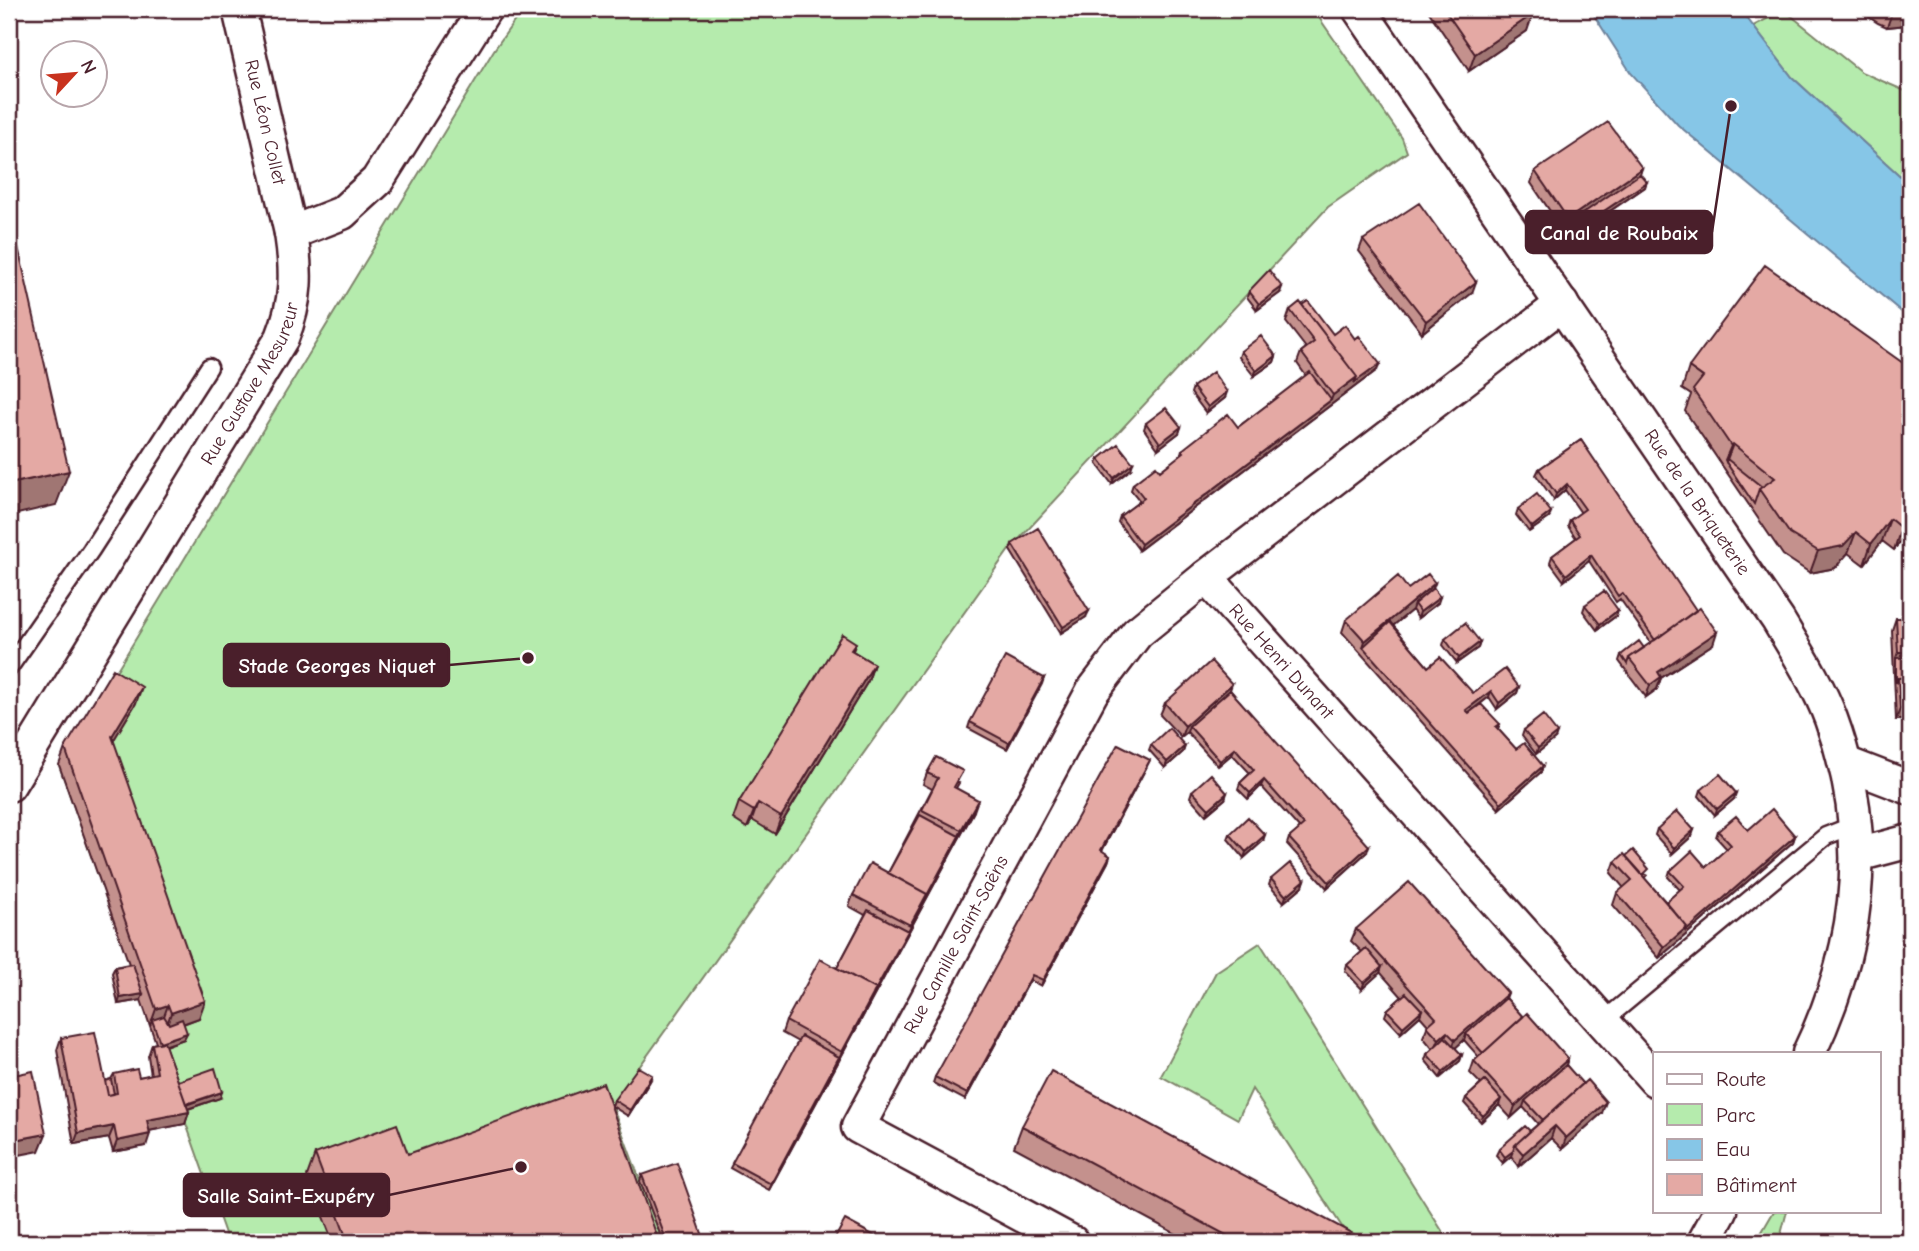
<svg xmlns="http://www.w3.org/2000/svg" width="1919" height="1251" viewBox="0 0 1919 1251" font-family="'Comic Neue',sans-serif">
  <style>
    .green { fill: #b5ebad; stroke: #80856c; stroke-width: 2 }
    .water { fill: #86c6e7; stroke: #6e839c; stroke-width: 2 }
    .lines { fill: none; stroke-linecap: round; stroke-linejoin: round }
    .lane-casing { stroke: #4a1f2b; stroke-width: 21 }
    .street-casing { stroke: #4a1f2b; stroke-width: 37 }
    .lane { stroke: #fff; stroke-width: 16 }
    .street { stroke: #fff; stroke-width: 32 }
    .wall { fill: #c4918d; stroke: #4a1f2b; stroke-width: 2 }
    .shaded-wall { fill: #a07673; stroke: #4a1f2b; stroke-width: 2 }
    .building { fill: #e4a9a4; stroke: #4a1f2b; stroke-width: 2 }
    .labels { text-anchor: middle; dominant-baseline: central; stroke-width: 6; stroke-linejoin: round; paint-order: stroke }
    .street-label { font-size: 19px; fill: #4a1f2b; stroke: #fff }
    .leader { fill: none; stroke: #4a1f2b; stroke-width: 2.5 }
    .callout-dot { fill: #4a1f2b; stroke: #fff; stroke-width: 2.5 }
    .callout { fill: #4a1f2b; stroke: #4a1f2b; stroke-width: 2.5 }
    .callout-label { font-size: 21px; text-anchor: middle; font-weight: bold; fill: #fff }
  </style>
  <rect width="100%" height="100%" fill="#fff"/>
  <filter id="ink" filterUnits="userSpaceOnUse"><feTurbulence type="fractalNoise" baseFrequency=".0143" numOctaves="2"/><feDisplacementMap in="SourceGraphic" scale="14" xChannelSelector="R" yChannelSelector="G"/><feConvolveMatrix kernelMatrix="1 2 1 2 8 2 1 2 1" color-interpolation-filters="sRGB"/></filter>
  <g filter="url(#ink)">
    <path class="green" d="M523,9h790l89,129 5,14 -79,55 -319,343 -397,555 51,137h-435l-169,-477 435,-715z
      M1784,10l77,62 49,21v92l-118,-108 -39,-51z
      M1260,943l186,294 -3,5h-91l-100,-153 -14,30 -77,-43 55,-104z
      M1774,1211h13l-8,31h-23z"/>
    <path class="water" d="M1590,9h150l52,68 118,108v134l-232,-194 -47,-52z"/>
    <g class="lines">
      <g class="lane-casing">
        <path id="lane" d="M9,668l82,-118 118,-183
          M1602,1022l224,-186 28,-11"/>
      </g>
      <g class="street-casing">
        <g id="street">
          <path id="s1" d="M239,9l52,224"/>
          <path id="s2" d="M1359,9l419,611c19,32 40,64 53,99 42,114 30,226 -22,334"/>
          <path id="s3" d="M1562,304l-356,273 449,503"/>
          <path d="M1845,763l65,25"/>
          <path id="s4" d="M9,785l273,-447c15,-37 15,-66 9,-105l51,-20 35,-32 108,-172"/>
          <path d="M1857,855l53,-14"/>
          <path id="s5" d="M1072,1242l-214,-115 234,-435 45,-59 69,-56"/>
          <path d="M1704,1242l17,-31"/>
        </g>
      </g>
      <use href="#lane" class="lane"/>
      <use href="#street" class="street"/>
    </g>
    <path class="wall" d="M1430,9h99l-2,22 -58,40 -40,-59z
      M1866,9h44l-3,16 -20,2 -9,-4 -9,-6z
      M1642,168l-2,6 5,13 -76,52 -38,-56 4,-12z
      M1363,240l109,53 -50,40 -63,-82z
      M1249,291l31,2 -23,17 -10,-13z
      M1290,310l43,24 44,36 -238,180 -21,-28 2,-6 20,-15 -9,-11 2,-6 27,-13 20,-15 2,-6 56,-23 68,-51 -9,-13 4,-11 5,-4 -20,-26z
      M1241,351l35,5 -2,6 -20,14 -15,-19z
      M1689,367l221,160 -16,23 -12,-9 -18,24 -16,-12 -13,15 -25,5 -27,-18 -98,-144 6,-16 -9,-6z
      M1193,387l32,11 -19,15 -15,-20z
      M1146,423l35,4 -2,6 -21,16 -14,-20z
      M1581,440l132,204 -52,34 -4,11 -11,8 -27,-36 2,-6 23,-7 7,-5 -31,-44 -4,3 -27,-41 -25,20 -14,-19 2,-6 24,-18 -8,-12 2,-6 11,-7 -16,-23 -11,10 -18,-25 3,-6z
      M1099,459l32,10 -19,15 -15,-20z
      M1518,509l31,9 -20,14 -13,-17z
      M1012,544l74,73 -25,16 -51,-83z
      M1435,583l-2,5 5,15 -20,15 -6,-8 -19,16 35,41 45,26 46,-6 -2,6 -20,16 -8,-12 -20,16 31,11 -2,5 18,20 27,17 -2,6 -42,37 -157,-177 4,-12 62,-31z
      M1585,605l31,11 -19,14 -14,-19z
      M1896,618l14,102h-14l-4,-90z
      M1445,639l35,3 -2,6 -21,15 -14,-18z
      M856,643l-3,8 21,13 -6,17 -93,153 -23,-14 -5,8 -14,-9 6,-17z
      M1044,678l-37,71 -39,-21 2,-6z
      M1230,690l137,162 -40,36 -40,-44 2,-6 11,-9 -39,-43 -13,13 -10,-10 2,-6 10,-10 -18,-19 -14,12 -31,-34 -6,5 -21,-22 5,-12z
      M136,703l-23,37 86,278 -16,6 1,15 -19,7 13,35 42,17 -32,11 1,3 -4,12 -36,7 -3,15 -33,6 -4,-14 -35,6 -17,-94 4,-12 44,43 6,-2 3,-5 25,3 12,-2 -3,-19 4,-12 4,-1 -15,-43 -23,4 -6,-31 3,-6 14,-3 -70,-199 6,-17z
      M1524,730l31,9 -19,15 -14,-18z
      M1151,745l34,1 -2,6 -18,16 -16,-18z
      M1147,766l-45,85 8,5 -2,6 -67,124 -11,-6 -65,120 -32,-17 2,-6z
      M927,773l32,10 -3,5 18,23 -205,379 -39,-22 68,-126 -16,-9 4,-12 51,-53 28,-53 -16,-9 4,-11 35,-22 44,-84 -9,-5z
      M1701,790l33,9 -19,16 -16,-19z
      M1192,791l33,8 -19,16 -16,-18z
      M1657,829l35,7 -20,18 -17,-19z
      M1748,830l47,6 -2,6 -134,116 -46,-53 4,-12 7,-5 -13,-15 4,-11 32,13 -3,3 22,24 14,-12 -12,-13 2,-6 36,-4 21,-18 -11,-12 2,-6z
      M1230,834l33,7 -19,17 -16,-19z
      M1271,879l34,1 -2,6 -19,16 -15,-17z
      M1356,929l150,69 60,67 36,48 -40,36 -11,-11 -32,28 -8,-10 -8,7 -7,-8 3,-6 31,-18 8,-7 -15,-17 -12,11 -12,-13 -18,17 -17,-19 2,-5 15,-14 -11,-11 4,-12 5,-4 -15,-17 -9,8 7,7 -2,6 -20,17 -15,-18 2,-6 6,-5 -10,-12 5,-12 -8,-9 -19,17 -16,-17 2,-6 15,-13 -22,-25 -18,17 -17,-18 2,-6 15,-13 -11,-11z
      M650,1081l-22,35 -16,-10 2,-6z
      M1022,1126l346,116h-177l-177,-95z
      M315,1154h93l251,88h-326l-26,-66z
      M642,1175l63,67h-42l-23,-61z
      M216,1200l8,11 -7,3 -3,-8z"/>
    <path class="shaded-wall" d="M1910,9v12l-3,4 -20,2 6,-17z
      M1533,14l-6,17 -58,40 6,-17z
      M1642,168l-4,12 -72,45 2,-6z
      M1647,182l-2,5 -76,52 2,-6z
      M1476,282l-4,11 -50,40 4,-12z
      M1282,287l-2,6 -23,17 2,-6z
      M1276,356l-2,6 -20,14 2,-5z
      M1380,364l-3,6 -238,180 2,-6 190,-144 2,-5 24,-18z
      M1227,392l-2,6 -19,15 2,-6z
      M1181,427l-2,6 -21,16 2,-6z
      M1733,444l-7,18 -1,-2 6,-14z
      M1133,463l-2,6 -19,15 2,-6z
      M69,471l-13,34 -47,11v-32z
      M1567,484l-2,6 -11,10 2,-6z
      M1551,512l-2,6 -20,14 3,-5z
      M1910,516v11l-16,23 7,-22z
      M1890,519l-8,22 -18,24 7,-21z
      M1856,532l-8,21 -13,15 -25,5 8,-22z
      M1591,555l-2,6 -25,20 2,-6z
      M1435,583l-4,11 -17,10 -2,6 -47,39 -2,-2 2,-6z
      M1440,597l-2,6 -20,15 2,-6z
      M1618,610l-2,6 -19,14 3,-6z
      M1089,611l-3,6 -25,16 2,-6z
      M1717,632l-4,12 -52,34 -4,11 -11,8 4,-12 8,-13z
      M1480,642l-2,6 -21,15 2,-5z
      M1898,652h12v11l-14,-5z
      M874,664l-6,17 -93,153 6,-17z
      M1044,678l-2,6 -35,65 2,-6z
      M1232,684l-4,12 -39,30 -2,6 -6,5 4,-11z
      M142,687l-6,16 -30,50 6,-17z
      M1519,687l-2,6 -20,16 2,-6z
      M1491,691l-2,6 -25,19 2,-6z
      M1910,708v12h-14l4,-11z
      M1557,733l-2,6 -19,15 2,-6z
      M1185,746l-2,6 -18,16 2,-6z
      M1235,748l-3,6 -14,12 2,-5z
      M1150,760l-3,6 -48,90 2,-6z
      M1543,766l-2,6 -42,37 2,-6z
      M1264,780l-3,6 -13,13 2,-6z
      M1227,793l-2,6 -19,16 3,-6z
      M1736,793l-2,6 -19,16 2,-6z
      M978,800l-4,11 -205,379 73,-138 66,-121z
      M758,803l-6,17 -5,8 7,-17z
      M1694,830l-2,6 -20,18 2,-6z
      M1265,835l-2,6 -19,17 2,-6z
      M1795,836l-2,6 -134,116 5,-11z
      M1369,846l-2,6 -40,36 2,-6z
      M1110,856l-2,6 -67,124 2,-6z
      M1305,880l-2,6 -19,16 2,-6z
      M1382,967l-2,6 -18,16 2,-6z
      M1032,975l-2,5 -65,120 2,-6z
      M1508,993l-4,11 -38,30 -2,6 -13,12 4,-12z
      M143,994l-2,6 -23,4 2,-6z
      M205,1001l-6,17 -34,12 6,-17z
      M168,1005l-6,17 -10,-2 -2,6 6,-17z
      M1422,1010l-2,6 -19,17 2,-6z
      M1447,1032l-4,11 -9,8 5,-12z
      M187,1033l-3,6 -26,9 2,-6z
      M1462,1055l-2,6 -20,17 3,-6z
      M1568,1059l-4,12 -39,30 -2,6 -12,11 4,-12z
      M652,1075l-2,6 -22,35 2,-6z
      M222,1092l-2,6 -39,13 2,-5z
      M1501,1099l-2,6 -18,17 2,-6z
      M1606,1102l-4,11 -40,36 4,-11z
      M189,1112l-4,12 -42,8 4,-12z
      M114,1126l-5,12 -35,6 4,-11z
      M1555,1126l-4,12 -32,28 4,-12z
      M46,1134l-7,17 -30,6v-16z
      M150,1134l-4,12 -33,6 4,-11z
      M1513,1151l-2,5 -8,7 2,-6z
      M226,1205l-2,6 -7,3 2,-6z"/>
    <path class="building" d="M1444,9h85l4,5 -58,40z
      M1608,122l34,46 -74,51 -33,-48z
      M1640,174l7,8 -76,51 -5,-8z
      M1419,203l57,79 -50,39 -63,-81z
      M9,207l60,264 -60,13z
      M1765,265l145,103v148l-9,12 -11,-9 -19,25 -15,-12 -13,14 -25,5 -28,-17 -31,-45 16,-11 -42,-34 -2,2 -38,-56 10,-13 -14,-10z
      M1269,270l13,17 -23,17 -10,-13z
      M1308,301l25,33 12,-9 10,14 4,-3 21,28 -26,19 3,-6 -55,-72z
      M1300,302l57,75 -24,18 -32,-43 13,-10 -24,-32z
      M1261,336l15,20 -20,15 -15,-20z
      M1213,372l14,20 -19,15 -15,-20z
      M1310,372l21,28 -190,144 -21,-28 24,-18 -11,-14 23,-18 4,5 24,-19 -2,-2 46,-36 10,13z
      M1166,408l15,19 -21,16 -14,-20z
      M1581,440l115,170 -41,30 -33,-47 -4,3 -27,-41 -25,20 -14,-19 28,-21 -10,-15 15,-11 -18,-25 -11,10 -17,-25z
      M1118,444l15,19 -19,15 -15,-19z
      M1727,459l35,28 -3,2 -5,15 -28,-42z
      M1537,494l14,18 -19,15 -14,-18z
      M1038,528l51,83 -26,16 -51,-83z
      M1428,574l7,9 -70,58 -19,-21 52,-44 10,13z
      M1433,588l7,9 -20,15 -6,-8z
      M1604,591l14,19 -18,14 -15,-19z
      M1700,608l17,24 -59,40 3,5 -11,8 -21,-27z
      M1896,618h14v34h-12z
      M1390,622l38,45 12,-10 33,36 32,-24 14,18 -20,16 -8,-12 -25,19 3,3 12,-9 19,20 -4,3 20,22 8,-6 19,23 -42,37 -138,-156z
      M1465,623l15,19 -21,16 -14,-19z
      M842,634l14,9 -5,7 23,14 -93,153 -23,-14 -4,8 -15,-9z
      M1639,641l5,7 -15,10 -2,6 -6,-9z
      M1005,657l39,21 -35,65 -39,-21z
      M1910,657v20l-12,1 -2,5v-25z
      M1211,661l21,23 -47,42 -20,-23z
      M113,669l29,18 -30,49 93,265 -34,12 -3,-8 -12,4 -91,-261z
      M1910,677v31l-10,1 -2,-31z
      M1230,690l139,156 -40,36 -40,-44 15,-13 -40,-45 -14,13 -10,-10 14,-13 -19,-22 -15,13 -31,-35z
      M1543,715l14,18 -19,15 -14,-18z
      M1169,728l16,18 -18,16 -16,-17z
      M1118,744l32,16 -49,90 9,6 -67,124 -11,-5 -65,119 -32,-17z
      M936,757l27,14 -9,16 24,13 -17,30 -39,-20 16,-32 -11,-5z
      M1211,774l16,19 -18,16 -17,-18z
      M1720,774l16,19 -19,16 -16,-19z
      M1772,809l23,27 -110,96 2,-5 -21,-25 18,-16 -14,-15 22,-20 14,16 25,-22 -13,-14 18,-15 12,14z
      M1677,811l17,19 -20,18 -17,-19z
      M920,815l39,21 -34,63 2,-5 -39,-21z
      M1248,817l17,18 -19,17 -16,-18z
      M1633,850l16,19 -6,6 -17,-19z
      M1624,854l63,73 -23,20 -47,-54 15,-13 -17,-18z
      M870,863l57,31 -17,31 -57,-30z
      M1290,863l15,17 -19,16 -15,-17z
      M1409,882l99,111 -53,47 -8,-8 -8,7 -12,-13 9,-8 -80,-89z
      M868,910l40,21 -35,63 3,-5 -39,-21z
      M1366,948l16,19 -18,16 -17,-18z
      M820,959l56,30 -34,63 -56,-31z
      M133,964l10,30 -23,4 -5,-31z
      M1406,993l16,17 -19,17 -16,-17z
      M1506,998l17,19 -40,36 -17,-19z
      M1527,1013l41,46 -53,47 -41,-45z
      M164,1016l5,8 13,-5 5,14 -27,9 -8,-22z
      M95,1032l13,63 9,-2 -3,-19 23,-5 2,8 18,-4 -5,-29 12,-2 25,70 -42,8 3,14 -33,7 -3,-15 -36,7 -17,-95z
      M801,1036l38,21 -68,127 -39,-21z
      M1445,1037l17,18 -19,17 -16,-18z
      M1566,1065l17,19 -40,36 -18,-19z
      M638,1067l14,8 -22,35 -16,-10z
      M215,1068l7,24 -36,12 -8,-23z
      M33,1071l13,63 -37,7v-65z
      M1051,1071l317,171h-129l-217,-116z
      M111,1079l3,15 -6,1 -3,-14z
      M1587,1080l19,22 -40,36 -11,-12 -32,28 -8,-9z
      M1485,1081l16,18 -18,17 -17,-18z
      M603,1083l56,159h-311l-33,-88 82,-30 11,30z
      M1525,1126l5,5 -15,14 -2,6 -8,6 -6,-8z
      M677,1163l28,79h-38l-25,-67z
      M845,1220l41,22h-53z"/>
  </g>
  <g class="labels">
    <g class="street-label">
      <text stroke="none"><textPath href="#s1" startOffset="116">Rue Léon Collet</textPath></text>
      <text stroke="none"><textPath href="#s4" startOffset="469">Rue Gustave Mesureur</textPath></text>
      <text stroke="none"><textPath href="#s2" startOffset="598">Rue de la Briqueterie</textPath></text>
      <text stroke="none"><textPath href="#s3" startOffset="562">Rue Henri Dunant</textPath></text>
      <text stroke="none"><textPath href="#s5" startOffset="450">Rue Camille Saint-Saëns</textPath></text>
    </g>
  </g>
  <path class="leader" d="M1731 106L1712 232M528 658L449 665M521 1167L389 1195"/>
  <g class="callout-dot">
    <circle cx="1731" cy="106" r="7"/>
    <circle cx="528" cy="658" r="7"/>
    <circle cx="521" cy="1167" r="7"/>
  </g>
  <g class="callout">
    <rect x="1526" y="211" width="186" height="42" rx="7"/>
    <rect x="224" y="644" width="225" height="42" rx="7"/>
    <rect x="184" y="1174" width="205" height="42" rx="7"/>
  </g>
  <g class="callout-label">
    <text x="1619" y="240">Canal de Roubaix</text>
    <text x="337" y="673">Stade Georges Niquet</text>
    <text x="286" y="1203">Salle Saint-Exupéry</text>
  </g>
  <rect width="1919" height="1251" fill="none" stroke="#fff" stroke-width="35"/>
  <rect x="18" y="18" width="1884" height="1216" fill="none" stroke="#4a1f2b" stroke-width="2.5" filter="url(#ink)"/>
  <rect x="1653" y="1052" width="228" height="161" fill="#ffffff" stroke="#b7a5aa" stroke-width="2"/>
  <rect x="1667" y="1074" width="35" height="10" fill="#ffffff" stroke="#b7a5aa" stroke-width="2"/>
  <text x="1716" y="1086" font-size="21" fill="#4a1f2b">Route</text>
  <rect x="1667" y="1104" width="35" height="21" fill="#b5ebad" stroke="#b7a5aa" stroke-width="2"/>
  <text x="1716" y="1122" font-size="21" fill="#4a1f2b">Parc</text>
  <rect x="1667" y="1139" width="35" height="21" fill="#86c6e7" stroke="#b7a5aa" stroke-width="2"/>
  <text x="1716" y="1156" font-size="21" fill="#4a1f2b">Eau</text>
  <rect x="1667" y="1174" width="35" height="21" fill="#e4a9a4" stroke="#b7a5aa" stroke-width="2"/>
  <text x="1716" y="1192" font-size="21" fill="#4a1f2b">Bâtiment</text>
  <g transform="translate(74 74) rotate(64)"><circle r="33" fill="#ffffff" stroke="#b7a5aa" stroke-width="2"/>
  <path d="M0-5L12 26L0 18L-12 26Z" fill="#c8321e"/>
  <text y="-10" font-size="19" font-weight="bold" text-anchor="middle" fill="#4a1f2b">N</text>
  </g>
</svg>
